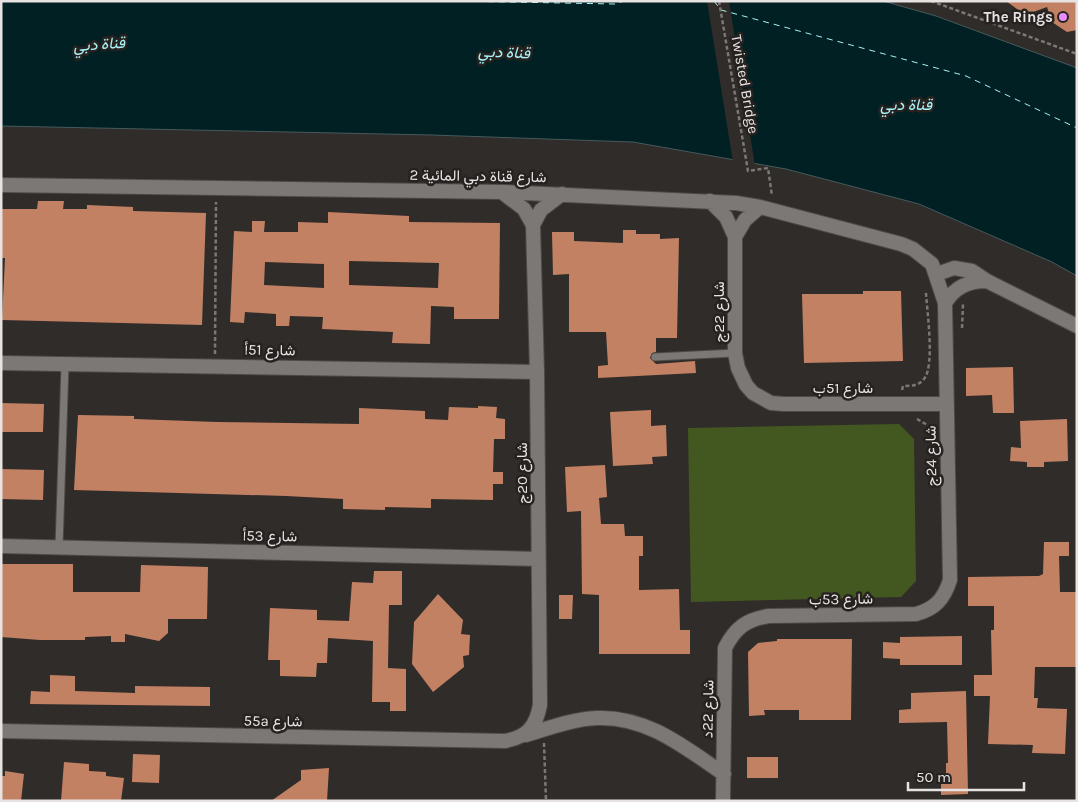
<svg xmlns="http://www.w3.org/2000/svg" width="1078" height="802" viewBox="0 0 1078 802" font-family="Karla,Vazirmatn,sans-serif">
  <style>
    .green { fill: #435820 }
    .water { fill: #012023; stroke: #465a5c }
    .pier { fill: #302c2a }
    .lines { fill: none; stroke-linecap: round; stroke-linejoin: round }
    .ferry { stroke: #a8f2f8; stroke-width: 1; stroke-dasharray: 6 5; stroke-linecap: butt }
    .building { fill: #c38164; fill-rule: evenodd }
    .lane-casing { stroke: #4e4a48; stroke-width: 9 }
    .street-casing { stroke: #4e4a48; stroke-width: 16 }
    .path { stroke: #7b7876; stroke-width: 2.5; stroke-dasharray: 4 2.5; stroke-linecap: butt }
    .lane { stroke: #7c7875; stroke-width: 7 }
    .street { stroke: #7c7875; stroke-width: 14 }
    .poi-dot { fill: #e98dfe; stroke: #262220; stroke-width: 2 }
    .labels { text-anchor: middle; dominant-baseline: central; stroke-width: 5; stroke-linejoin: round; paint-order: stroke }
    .poi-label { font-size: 15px; font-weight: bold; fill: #e6e3e2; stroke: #262220; text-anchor: end }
    .street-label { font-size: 15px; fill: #e6e3e2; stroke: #262220 }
    .water-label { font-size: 16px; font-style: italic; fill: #a8f2f8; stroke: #262220 }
  </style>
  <rect width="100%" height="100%" fill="#302c2a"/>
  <path class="green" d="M899,424l15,15 2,142 -15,16 -210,5 -3,-174z"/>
  <path class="water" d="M1,1h882l53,15 141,52v208l-25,-14 -133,-58 -133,-35 -153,-27 -201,-7 -431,-9z"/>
  <path class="pier" d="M707,1h22l26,165 -22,-4z"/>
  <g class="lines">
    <path class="ferry" d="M455,1l160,3 9,-3
      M714,1l7,9 245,66 111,52"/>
  </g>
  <path class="building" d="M1006,1h71v29l-10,2 -15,-10 -5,-15 -22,8z
    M38,201h26l-1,8h24v-4l46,2v4l73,2 -4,112 -200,-5 3,-62h-4v-49h36z
    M328,212l81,4v6l91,1 -1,96h-45v-12l-23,-1 -1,38 -38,-1 1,-11 -71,-3 1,-12 -33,-1 -1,10h-13v-12l-31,-2 -1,11 -14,-1 4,-91 18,1v-11h13l-1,11h34v-10l30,1zM349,261l90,2 -1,25 -89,-3zM265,262l59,2v24l-60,-3z
    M623,230h13v4h24v5l19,-1 -2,100h-21v14l-4,1 -2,5 6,6 39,-3 1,12 -98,5v-12l10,-1 -2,-33h-37v-58l-16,1 -1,-43h22v9l49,2z
    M863,291h38l2,70 -99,2 -2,-69h61z
    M1013,367l1,46h-21l-1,-18 -26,1v-28z
    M1,403l43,1 -1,28h-42z
    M478,406l19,1 -1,11 9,1v20h-11l-1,33h10v12h-10v16l-62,-1v9l-46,-1v3l-42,-1v-10l-57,-3 -212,-6 4,-75 56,1v3l83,3 142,2v-16l66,3v8l23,1 1,-13 29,1z
    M651,410v16l15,-1 1,31 -15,1 1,7 -40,2 -3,-54z
    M1067,419l1,42 -24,1v5h-17v-5l-17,-1 1,-14 10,1 -1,-27z
    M605,465l2,32 -8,1 2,26h23l1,12h18v20h-4v34l40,-1 1,41h10v24h-91v-59l-17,-1 -1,-83 -14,1 -2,-45z
    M1,469l43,1 -1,30 -42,-1z
    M1044,542h25v14h-10l1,36h17v75h-42l-1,31h4l-1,10 30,1 -2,45 -33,-1 1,-8 -45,-1 2,-48h-16v-21h18l-1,-45h3v-24h-26v-29l71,-1 4,-2z
    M1,564h72v28h67l1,-27 67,2 -1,52h-39v14l-9,8 -34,-7v8h-14v-6l-26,1v3h-45l-39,-3z
    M374,571h28v34h-13l-1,63 18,1v42h-16v-9h-18l1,-61 -45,-3 -1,25h-10l-1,14 -36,-1v-16h-12l2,-52 47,2v10l32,1 3,-39 21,1z
    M438,594l25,26 -2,14 9,1 -1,20 -6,1 1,11 -31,25 -21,-28 2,-42z
    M559,595h14l-1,24h-13z
    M962,636v29h-62v-6l-17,-1v-16l17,1v-6z
    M777,639h75l-1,81h-52v-10h-35l1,5 -16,1 -1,-64 10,-9 19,-2z
    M50,675l25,1v15l60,2v-7l75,1v19l-180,-2 1,-13 19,1z
    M966,691l2,103 -27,1v-14h5v-18h2l-1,-41 -48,1v-13l12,-1v-16z
    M133,754l27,1 -1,28 -27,-1z
    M747,757h31v21h-31z
    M64,762l25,2v7l17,1v4l18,2 -3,23h-60z
    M329,768l-2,33h-56l30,-21v-10z
    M5,771l19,3 -3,27h-20v-25h4z"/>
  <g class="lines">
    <g class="lane-casing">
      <path id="lane" d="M655,357l80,-4
        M59,547l6,-182"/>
    </g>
    <g class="street-casing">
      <path id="street" d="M1,185l501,7 234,11 24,4 141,37 12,5 19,15 13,39 5,277c-6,19 -15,29 -34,34l-147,2c-22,3 -34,12 -44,32l-2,153
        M710,201l16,16 9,20v116l3,15 8,17 7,8 18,10 13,1h163
        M533,225l8,-15 21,-16
        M735,237l10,-17 15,-13
        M937,274l17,-6 18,3 15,10 90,45
        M945,303c10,-16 23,-22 42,-22
        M1,363l536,9
        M1,546l537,13
        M1,731l504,10c22,-4 31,-14 35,-36l-3,-333 -4,-147 -9,-16 -21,-16
        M526,735c23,-7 47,-16 71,-17 50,-2 87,29 127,56"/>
    </g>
    <path class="path" d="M719,1l29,170 20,-3 4,28
      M931,1l146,53
      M962,328l1,-24
      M215,354l1,-152
      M902,390l1,-4c8,0 16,0 21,-7 11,-13 3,-68 2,-86
      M917,419l12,7 3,8
      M544,743l2,58"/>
    <use href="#lane" class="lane"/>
    <use href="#street" class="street"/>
  </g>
  <circle class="poi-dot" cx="1063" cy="17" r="5"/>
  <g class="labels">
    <g class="poi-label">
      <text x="1053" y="17">The Rings</text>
    </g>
    <g class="street-label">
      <text transform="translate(745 84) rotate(80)">Twisted Bridge</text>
      <text transform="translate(478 176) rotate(1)">شارع قناة دبي المائية 2</text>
      <text transform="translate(719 312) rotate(-90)">شارع 22ج</text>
      <text transform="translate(270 350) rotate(1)">شارع 51أ</text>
      <text x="843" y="388">شارع 51ب</text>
      <text transform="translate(931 456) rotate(-91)">شارع 24ج</text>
      <text transform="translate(522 473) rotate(-90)">شارع 20ج</text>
      <text transform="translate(270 536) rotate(1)">شارع 53أ</text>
      <text transform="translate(841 599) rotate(-1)">شارع 53ب</text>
      <text transform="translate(708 709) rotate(-89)">شارع 22د</text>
      <text transform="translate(273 721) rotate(1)">55a شارع</text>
    </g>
    <g class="water-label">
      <text transform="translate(99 44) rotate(-4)">قناة دبي</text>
      <text transform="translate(504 52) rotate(2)">قناة دبي</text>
      <text x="906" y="104">قناة دبي</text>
    </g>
  </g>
  <rect width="1078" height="802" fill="none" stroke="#e6e3e2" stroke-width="5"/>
  <path d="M908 782v8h116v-8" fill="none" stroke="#e6e3e2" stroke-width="2.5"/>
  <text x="916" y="782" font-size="15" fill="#e6e3e2" stroke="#262220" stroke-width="4" paint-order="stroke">50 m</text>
</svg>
